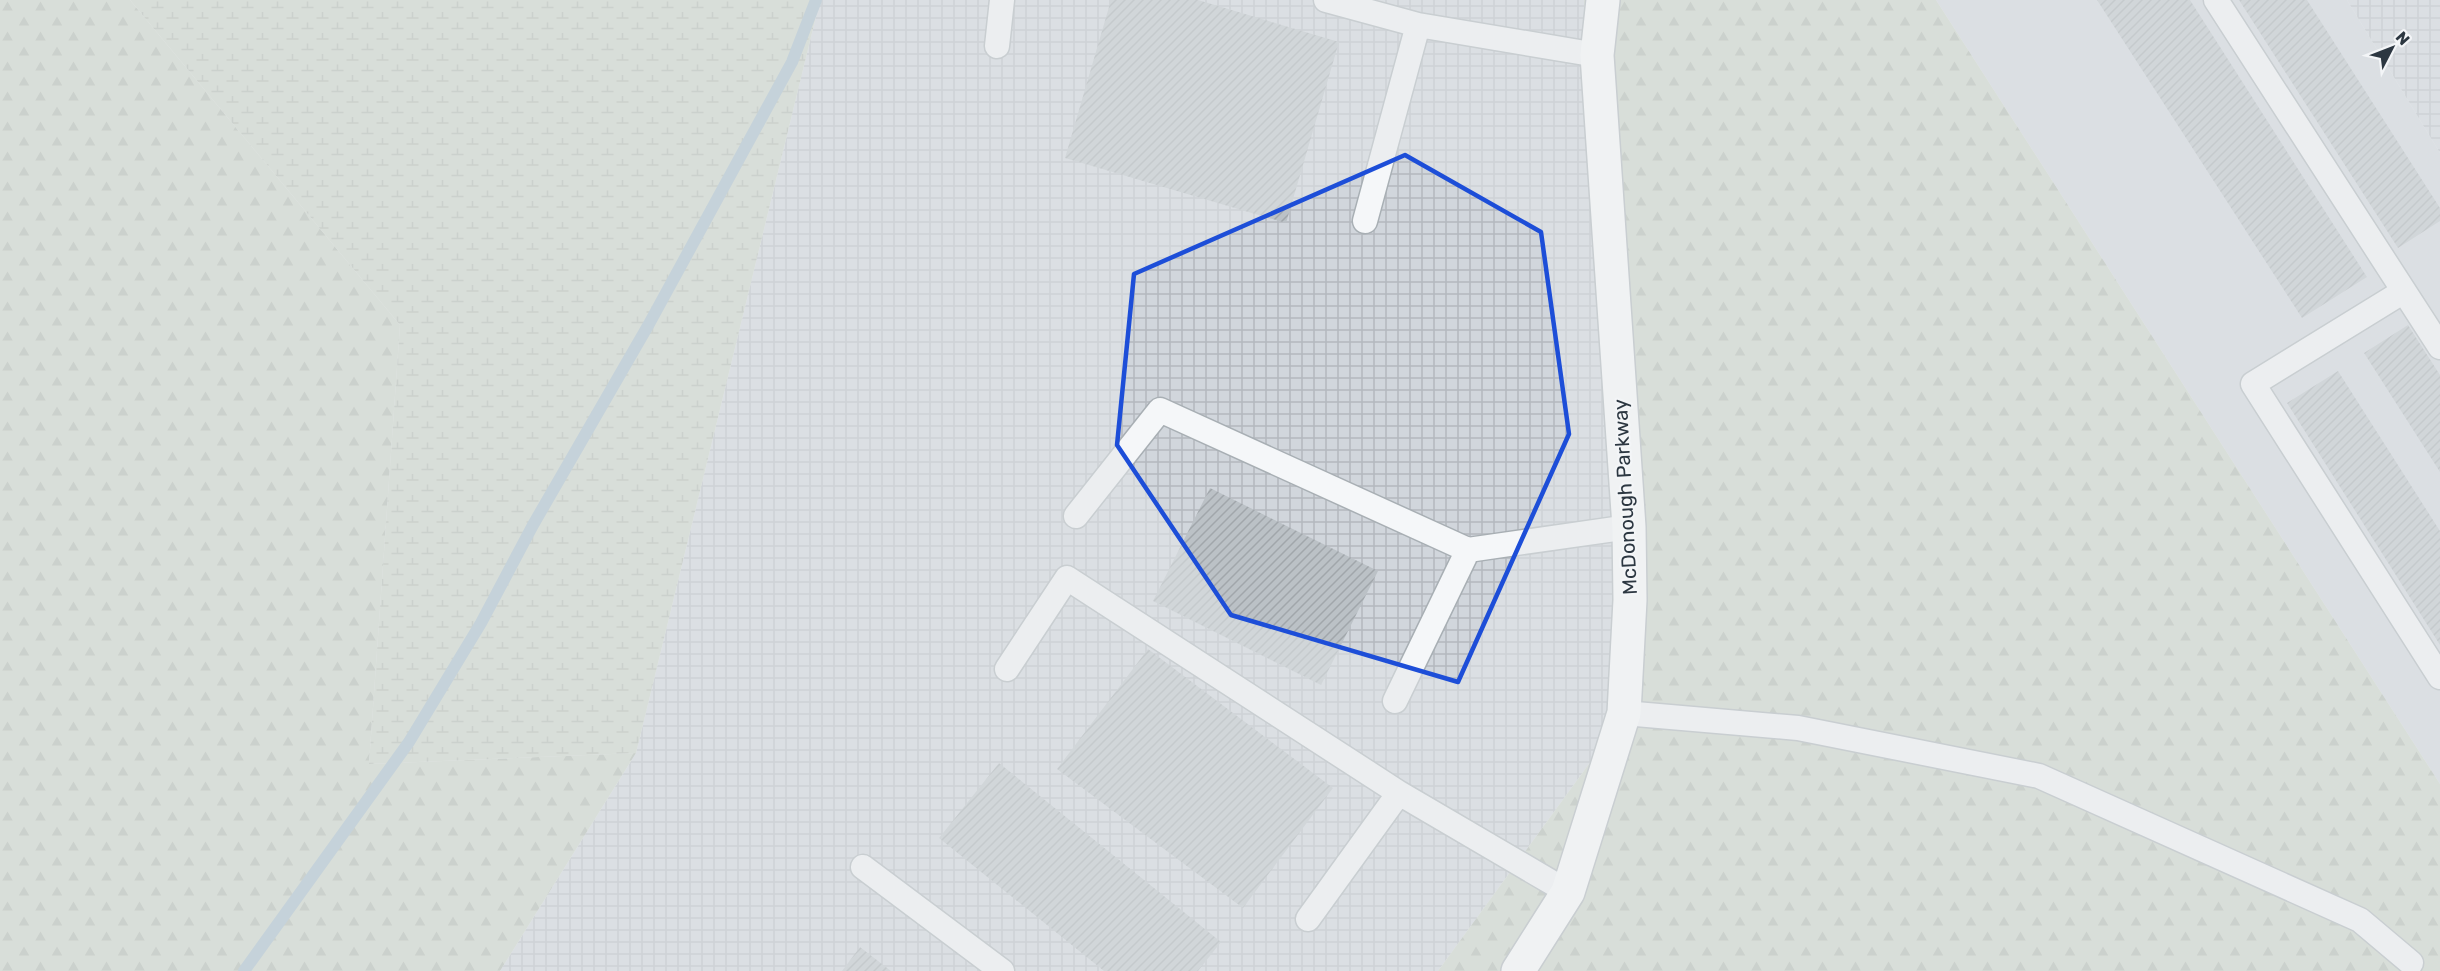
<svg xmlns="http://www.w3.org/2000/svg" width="2440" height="971" viewBox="0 0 2440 971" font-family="Rubik,sans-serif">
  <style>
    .built { fill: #d1d6dc }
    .industrial { fill: url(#industrial-grid) }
    .forest { fill: url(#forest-firs) }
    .wetland { fill: url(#wetland-marsh) }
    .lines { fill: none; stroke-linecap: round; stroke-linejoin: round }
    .stream { stroke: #a1b9c7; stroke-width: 12 }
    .building { fill: url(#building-hatch) }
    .lane-casing { stroke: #a8afb4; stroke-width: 27 }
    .secondary-casing { stroke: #a8afb4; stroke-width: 36 }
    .lane { stroke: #f5f7f9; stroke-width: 24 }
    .secondary { stroke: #fff; stroke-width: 33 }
    .marked { fill: none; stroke: #1d4ed8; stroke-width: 4.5; stroke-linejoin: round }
    .labels { text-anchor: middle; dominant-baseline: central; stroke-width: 4.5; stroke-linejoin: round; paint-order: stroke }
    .street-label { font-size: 20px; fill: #2c3741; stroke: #f3f5f7 }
  </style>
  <defs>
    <pattern id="industrial-grid" width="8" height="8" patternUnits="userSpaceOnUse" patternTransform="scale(1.5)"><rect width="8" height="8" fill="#d1d6dc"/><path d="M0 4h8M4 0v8" fill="none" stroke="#b4b8be"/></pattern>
    <pattern id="forest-firs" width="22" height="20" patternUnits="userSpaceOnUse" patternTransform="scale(1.5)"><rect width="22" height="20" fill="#cbd3c5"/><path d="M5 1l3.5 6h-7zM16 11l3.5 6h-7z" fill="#aeb6aa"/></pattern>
    <pattern id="wetland-marsh" width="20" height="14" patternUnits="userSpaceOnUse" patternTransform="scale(1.5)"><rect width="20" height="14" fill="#cbd3c5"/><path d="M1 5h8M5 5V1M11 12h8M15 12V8" fill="none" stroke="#aeb6aa"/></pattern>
    <pattern id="building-hatch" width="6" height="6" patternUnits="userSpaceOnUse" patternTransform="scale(1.5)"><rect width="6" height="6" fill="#bbc1c6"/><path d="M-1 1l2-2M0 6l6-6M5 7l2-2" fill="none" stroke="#a1a6ab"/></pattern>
  </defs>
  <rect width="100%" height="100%" fill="#e3e7ea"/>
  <path class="built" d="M1936,0h411l93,153v631z"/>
  <path class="industrial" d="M820,0h764l45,709 -191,262h-938l136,-218z
    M2347,0h93v153z"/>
  <path class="forest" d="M0,0h130l270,325 -31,439 267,-11 -136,218h-500z
    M1584,0h352l504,784v187h-1002l191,-262z"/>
  <path class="wetland" d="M130,0h690l-184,753 -267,11 31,-439z"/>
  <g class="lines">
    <path class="stream" d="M244,971l165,-229 72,-119 52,-98 116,-201 143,-262 24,-62"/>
  </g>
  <path class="building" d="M1111,0h87l141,42 -53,181 -221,-65z
    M2097,0h93l177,277 -65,41z
    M2239,0h68l133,208v13l-42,27z
    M2408,325l32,50v97l-76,-119z
    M2338,371l102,160v114l-153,-242z
    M1210,488l168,83 -57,114 -168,-84z
    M1148,649l185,139 -90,120 -186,-139z
    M999,763l222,179 -23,29h-94l-165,-133z
    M860,947l31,24h-49z"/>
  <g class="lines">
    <g class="lane-casing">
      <path id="lane" d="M1326,0l92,25 179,30
        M2216,0l224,347
        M997,46l5,-46
        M1365,221l53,-196
        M2404,291l-151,93 187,293
        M1076,516l84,-106 308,140
        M1007,669l60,-91 332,215
        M1395,701l73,-151 161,-23
        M1624,713l174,15 241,48 321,144 51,43
        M863,867l139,104
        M1308,919l91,-126 169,99"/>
    </g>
    <g class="secondary-casing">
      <path id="secondary" d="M1518,971l50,-79 56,-179 6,-113 -1,-73 -32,-472 6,-55"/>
    </g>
    <use href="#lane" class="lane"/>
    <use href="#secondary" class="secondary"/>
  </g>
  <path d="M0 0H2440V971H0ZM1405,155l136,77 28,202 -111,248 -227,-67 -114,-170 17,-171z" fill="#e3e7ea" fill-opacity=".55" fill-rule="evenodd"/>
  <path class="marked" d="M1405,155l136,77 28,202 -111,248 -227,-67 -114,-170 17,-171z"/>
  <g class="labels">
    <g class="street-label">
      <text transform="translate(1625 497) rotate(-93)">McDonough Parkway</text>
    </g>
  </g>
  <g transform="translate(2392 48) rotate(48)" stroke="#f3f5f7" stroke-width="4.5" paint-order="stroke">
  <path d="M0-4.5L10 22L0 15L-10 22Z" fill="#2c3741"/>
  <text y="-9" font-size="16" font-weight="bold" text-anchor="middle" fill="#2c3741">N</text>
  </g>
</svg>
